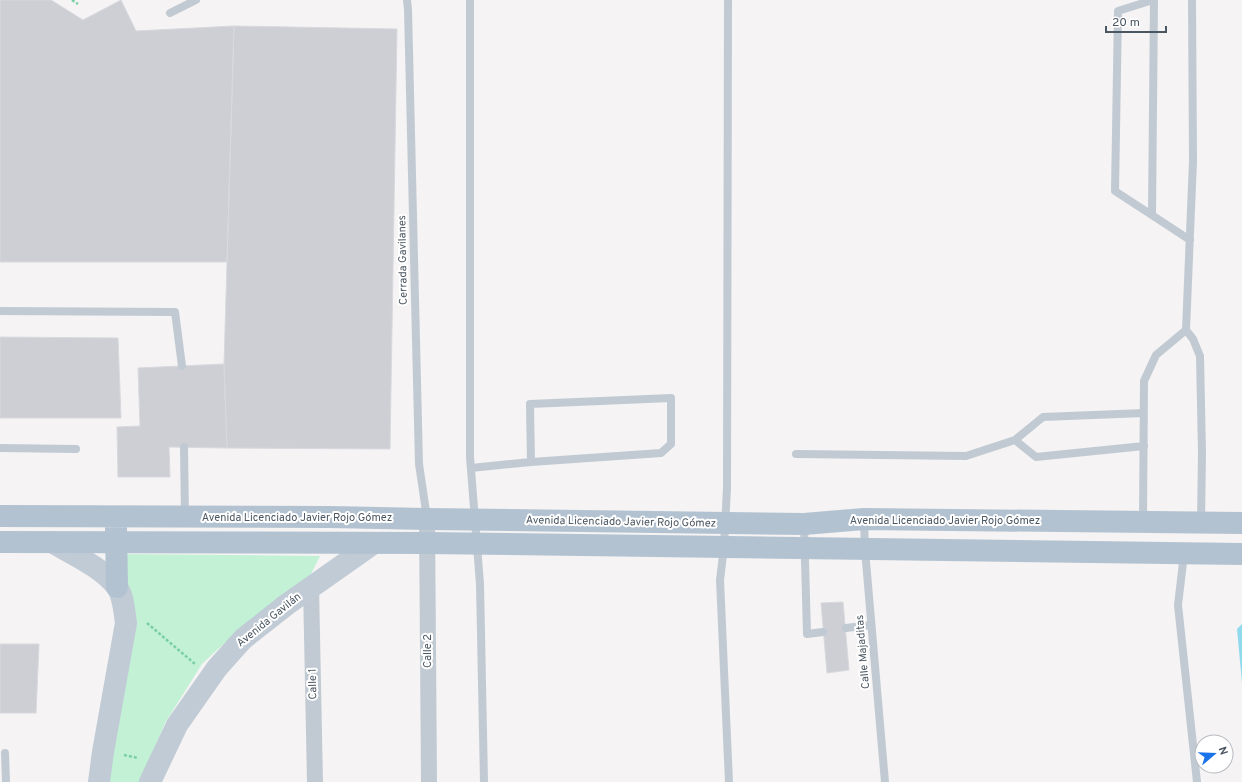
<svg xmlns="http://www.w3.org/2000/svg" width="1242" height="782" viewBox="0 0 1242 782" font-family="Overpass,sans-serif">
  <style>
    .green { fill: #c3f1d5 }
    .water { fill: #90daee }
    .building { fill: #cdcfd5; stroke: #d7d9de }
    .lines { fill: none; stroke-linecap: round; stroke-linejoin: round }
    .path { stroke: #7ad0a6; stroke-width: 2.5; stroke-dasharray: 3 2; stroke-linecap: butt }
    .lane { stroke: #c1cad2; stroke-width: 8 }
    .street { stroke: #c1cad2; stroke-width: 16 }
    .secondary { stroke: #c1cbd6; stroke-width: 22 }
    .primary { stroke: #b3c2d1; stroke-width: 22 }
    .labels { text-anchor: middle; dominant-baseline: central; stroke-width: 4; stroke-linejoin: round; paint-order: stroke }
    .street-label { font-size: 11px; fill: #4a5661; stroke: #fff }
  </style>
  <rect width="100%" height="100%" fill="#f5f3f3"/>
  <path class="green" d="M119,554l201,2 -13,26 -49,33 -39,33 -17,16 -37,59 -25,59h-38l14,-82z"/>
  <path class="water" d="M1242,624v59l-5,-54z"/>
  <path class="building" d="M0,0h51l32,20 38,-20 15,31 98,-5 -7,236h-227z
    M234,26l163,3 -7,420 -163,-1 -3,-84z
    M0,337l118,1 3,80h-121z
    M224,364l3,84 -58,-1 1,30h-52l-1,-50 23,-1 -2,-58z
    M843,602l6,68 -22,3 -6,-70z
    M0,644h39l-3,69h-36z"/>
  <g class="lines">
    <path class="path" d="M72,0l6,4
      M147,623l48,41
      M124,755l14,3"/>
    <path class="lane" d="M407,0l1,9 11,455 8,54
      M470,0v457l10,127 4,198
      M728,0l-1,488 -3,59 -4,33 9,202
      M1153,0l-35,11 -3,180 75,49
      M1192,0l1,161 -7,169 7,9 7,17 2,97 -1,69
      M170,13l26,-13
      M1152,214l2,-214
      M0,311l175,1 7,54
      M1015,440l21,17 108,-11
      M184,447l1,69
      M0,448l76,1
      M796,454l170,2 49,-16 28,-23 101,-4
      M471,468l60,-6 130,-9 10,-9v-46l-141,6 1,58
      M864,520l1,30 20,232
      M1143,521l1,-140 12,-26 30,-25
      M804,525l3,109 16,-2
      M1184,554l-6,51 19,177
      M846,628l25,-3
      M5,753l1,29"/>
    <path class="street" d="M427,519l2,263
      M311,586l4,196"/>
    <path class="secondary" d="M52,542c20,12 51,26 65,45 7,10 7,25 9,36l-23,129 -4,30
      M150,782l27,-57 40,-57 26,-29 43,-34 88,-62"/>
    <path class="primary" d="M0,516l330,1 97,2 377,5 60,-5 378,4
      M116,528l1,59
      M0,542l427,1 815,11"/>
  </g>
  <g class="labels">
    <g class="street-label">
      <text transform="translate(403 260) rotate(-91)">Cerrada Gavilanes</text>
      <text x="297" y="518">Avenida Licenciado Javier Rojo Gómez</text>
      <text x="945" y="521">Avenida Licenciado Javier Rojo Gómez</text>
      <text transform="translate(621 522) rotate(1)">Avenida Licenciado Javier Rojo Gómez</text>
      <text transform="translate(269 620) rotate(-39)">Avenida Gavilán</text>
      <text transform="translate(428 651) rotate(-90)">Calle 2</text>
      <text transform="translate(863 652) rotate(-95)">Calle Majaditas</text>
      <text transform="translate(313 684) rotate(-91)">Calle 1</text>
    </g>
  </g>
  <g transform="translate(1214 754) rotate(71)"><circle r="19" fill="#ffffff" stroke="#b7bbc0"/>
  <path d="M0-3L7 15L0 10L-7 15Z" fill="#1a73e8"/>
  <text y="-6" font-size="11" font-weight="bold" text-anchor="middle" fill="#4a5661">N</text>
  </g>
  <path d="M1106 26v6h60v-6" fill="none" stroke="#4a5661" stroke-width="2"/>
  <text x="1112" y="26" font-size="12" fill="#4a5661" stroke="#ffffff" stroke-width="3" paint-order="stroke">20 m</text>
</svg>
